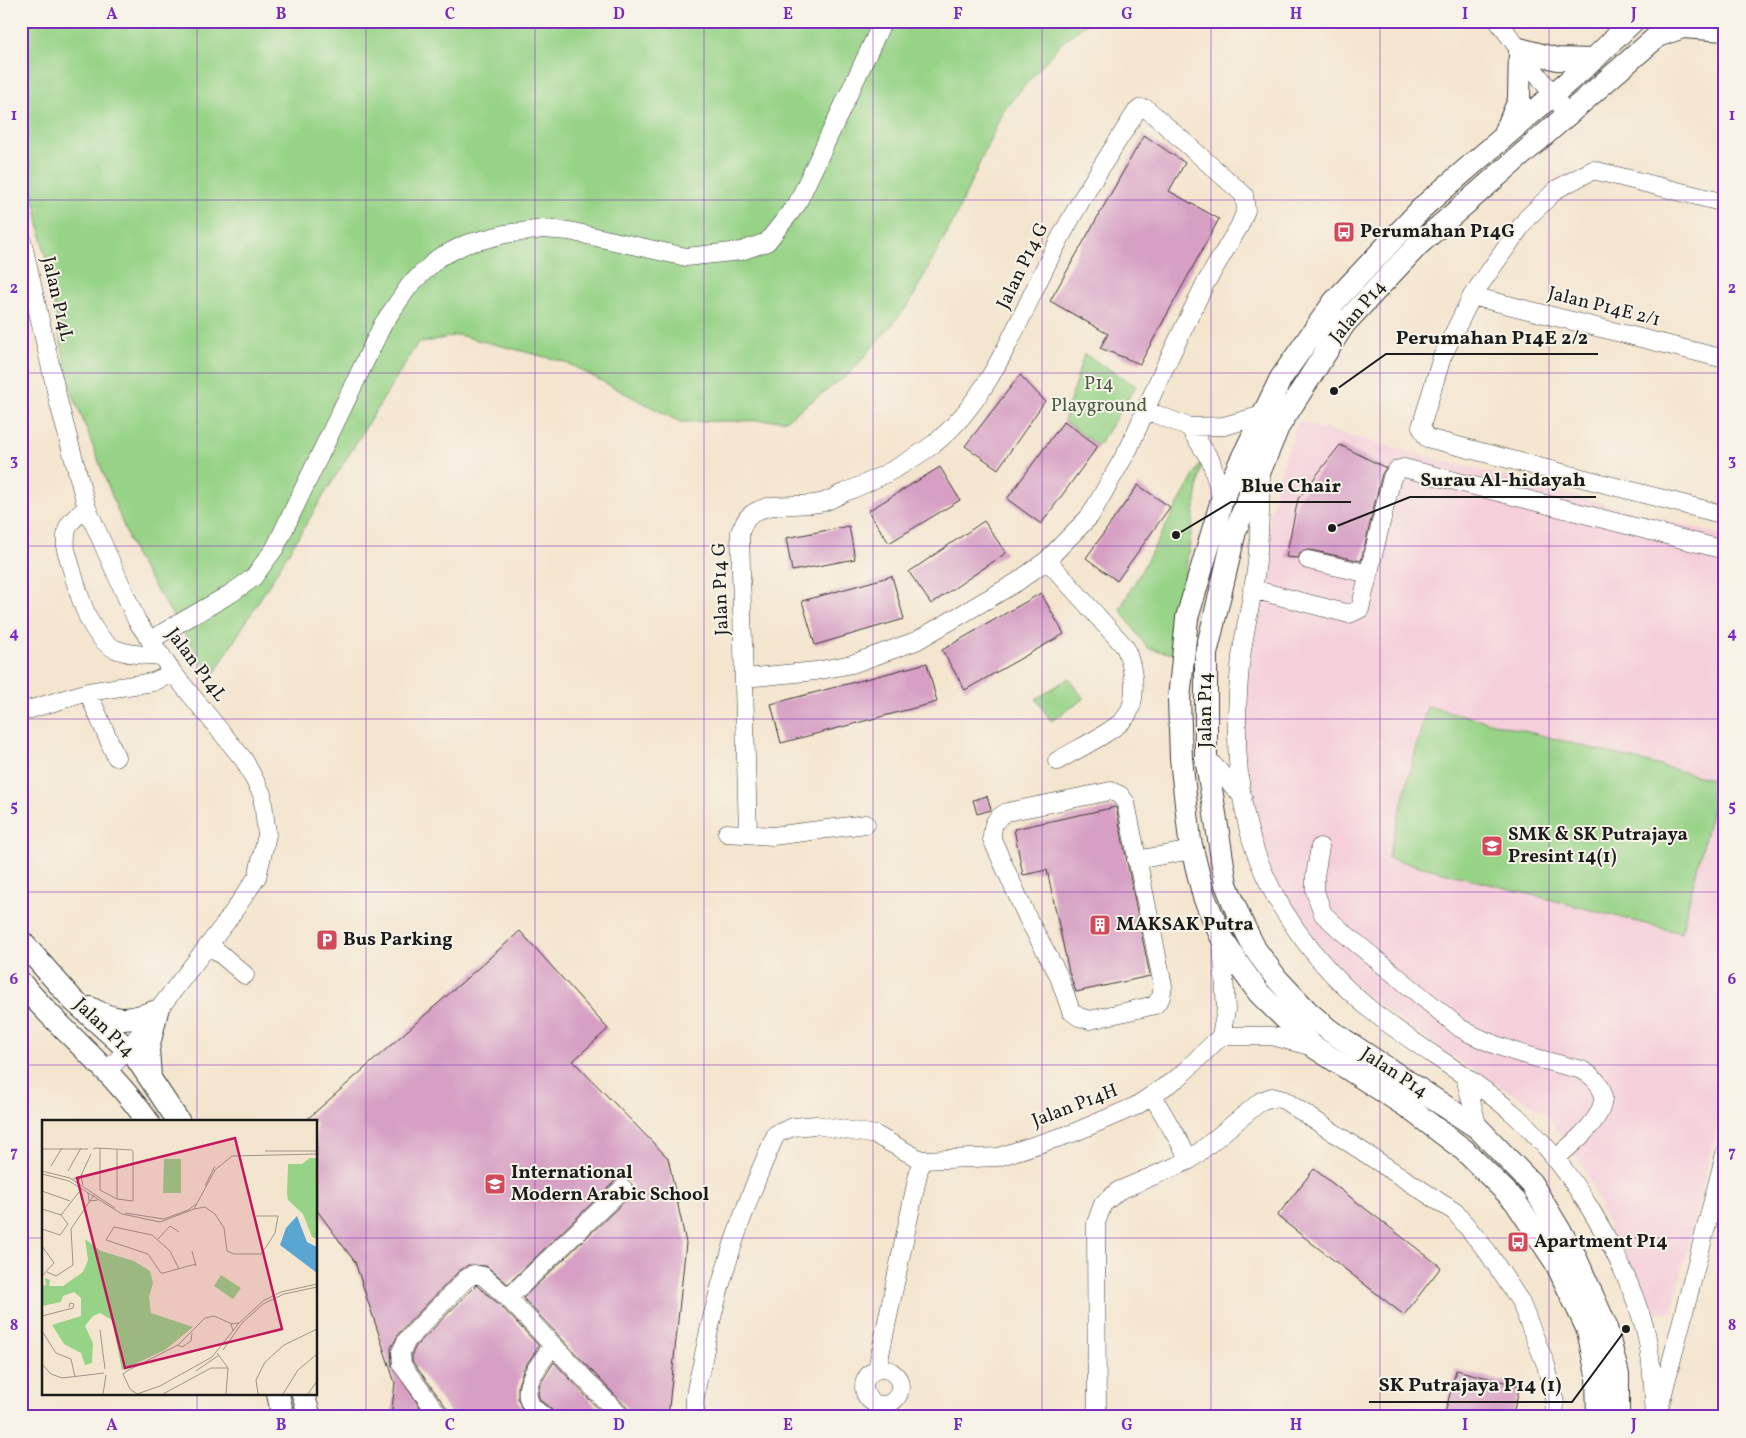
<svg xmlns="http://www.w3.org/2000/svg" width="1746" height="1438" viewBox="0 0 1746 1438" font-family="Vollkorn,serif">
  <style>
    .built { fill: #f5cfda }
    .green { fill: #97d387; stroke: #5a7852 }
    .building { fill: #d69fc3 }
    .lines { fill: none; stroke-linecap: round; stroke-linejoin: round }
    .minor-casing { stroke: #3c3a37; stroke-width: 19 }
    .major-casing { stroke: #3c3a37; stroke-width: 24 }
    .minor { stroke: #fff; stroke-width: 18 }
    .major { stroke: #fff; stroke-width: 22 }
    .grid { fill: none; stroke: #7b2cbf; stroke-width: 1; stroke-opacity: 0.55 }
    .labels { text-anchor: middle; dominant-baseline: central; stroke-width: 4; stroke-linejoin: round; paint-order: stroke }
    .poi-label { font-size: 19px; font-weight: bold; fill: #1c1c1c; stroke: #f7f3e8; text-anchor: start }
    .street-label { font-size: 19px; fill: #1c1c1c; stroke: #f7f3e8 }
    .park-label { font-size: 19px; fill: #475c41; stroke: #f7f3e8 }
    .inset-road { fill: none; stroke: #9e9587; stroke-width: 1 }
    .view { fill: #c2185b; fill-opacity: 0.15; stroke: #c2185b; stroke-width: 2.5 }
    .inset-edge { fill: none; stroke: #1c1c1c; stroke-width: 2.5 }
    .leader { fill: none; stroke: #1c1c1c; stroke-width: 2 }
    .callout-dot { fill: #1c1c1c; stroke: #f7f3e8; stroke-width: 2 }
    .callout-label { font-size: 20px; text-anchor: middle; font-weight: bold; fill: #1c1c1c; stroke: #f7f3e8; stroke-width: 4; stroke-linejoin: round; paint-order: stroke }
    .neatline { fill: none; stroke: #7b2cbf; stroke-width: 2 }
    .grid-label { font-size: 16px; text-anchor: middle; font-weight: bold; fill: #7b2cbf }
  </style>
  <rect width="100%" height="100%" fill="#f7f3e8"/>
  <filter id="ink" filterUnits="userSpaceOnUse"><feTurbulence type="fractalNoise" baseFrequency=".02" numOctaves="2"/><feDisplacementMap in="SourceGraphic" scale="10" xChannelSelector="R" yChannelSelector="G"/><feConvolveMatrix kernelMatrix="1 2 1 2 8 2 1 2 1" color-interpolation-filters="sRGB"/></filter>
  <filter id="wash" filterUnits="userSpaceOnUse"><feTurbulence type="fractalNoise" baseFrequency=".0096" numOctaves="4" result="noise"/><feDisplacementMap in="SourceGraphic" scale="20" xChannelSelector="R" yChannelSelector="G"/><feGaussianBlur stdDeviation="1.12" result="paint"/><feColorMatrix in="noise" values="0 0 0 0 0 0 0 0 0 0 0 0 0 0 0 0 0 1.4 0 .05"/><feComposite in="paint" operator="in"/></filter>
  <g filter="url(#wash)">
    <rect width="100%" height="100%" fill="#f4e5cf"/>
    <path class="built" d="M1298,422l427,114v559l-53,217 -27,1 -61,-145 -37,-54 -97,-58 -89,-64 -45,-47 -47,-73 -18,-53 -9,-84 16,-161 20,-95z"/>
    <path class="green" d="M21,21h1069l-29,22 -58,68 -49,109 -46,86 -58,67 -64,47 -106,2 -115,-60 -107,-27 -41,9 -205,333 -77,-121 -66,-172 -48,-256z
      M1084,354l52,32 -38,60 -34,-25z
      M1202,461l-29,193 -26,-6 -27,-39z
      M1069,678l15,21 -33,22 -15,-22z
      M1427,706l292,75 -38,152 -293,-75z"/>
    <g id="blocks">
      <path class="building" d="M1144,135l41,28 -16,28 50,28 -79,145 -40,-16 8,-14 -58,-33z
        M1020,375l25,26 -47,68 -33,-23z
        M1064,421l34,25 -57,78 -34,-25z
        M1340,445l46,23 -4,6 -21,87 -51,-11 -9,2 -3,6 -12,-1 12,-58z
        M940,467l20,33 -71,43 -21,-32z
        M1138,485l32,22 -53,74 -31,-23z
        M984,521l22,32 -75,51 -22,-32z
        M849,526l6,33 -63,12 -6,-33z
        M892,576l12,43 -89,26 -13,-44z
        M1041,593l23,41 -99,56 -23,-40z
        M927,663l10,39 -156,41 -10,-39z
        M987,796l4,14 -14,4 -4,-14z
        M1116,807l34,169 -74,16 -7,-20 -22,-102 -24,5 -9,-46z
        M520,931l88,98 -35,32 95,97 18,85 -18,174h-37l-2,-7 -106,-112 107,-102 3,-10 -7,-8 -10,2 -108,104 -22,-18 -18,-1 -10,7 -59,61 -8,15 1,18 35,51h-36l4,-34 -40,-121 -39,-53v-87h-12z
        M1314,1169l127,98 -37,48 -127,-99z
        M476,1285l25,21 38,40 -15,22 -6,17v14l4,11 5,7h-77l-1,-6 -37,-50v-7l4,-8z
        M554,1362l52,55h-52l-2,-7 -12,-10 -2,-6 2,-10z
        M1456,1370l64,16 -8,31h-68z"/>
    </g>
  </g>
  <g filter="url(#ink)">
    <use href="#blocks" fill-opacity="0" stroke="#3c3a37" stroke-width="1"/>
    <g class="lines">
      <g class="minor-casing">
        <path id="minor" d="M1498,21l69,93
          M1725,203l-132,-33 -36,19 -30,29 -55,78 -30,61 -21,70 6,11 298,77
          M21,236l38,168 28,104 50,113 36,52 71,87 18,34 5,41 -10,42 -30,44 -99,128 -22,23
          M1472,296l253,63
          M1145,410l44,17 35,-1 39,-11
          M1189,427l22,34 11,39
          M1261,477c-1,31 -1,62 -5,93 -4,29 -11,58 -15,87 -6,56 -7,115 7,170 18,72 67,137 124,184 46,37 99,65 143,104 56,50 109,142 130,214 7,28 8,59 10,88
          M87,508c-18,13 -23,19 -21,42 10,30 19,85 49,99 14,6 31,6 47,7
          M1047,560l78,87c9,21 16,59 -5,76 -18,15 -43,26 -63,38
          M1308,560l61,14
          M1252,589l97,25 11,-5 32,-132 5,-7 7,-2 321,82
          M150,640l80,-46 23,-16 22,-30 108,-224 26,-38 29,-28 28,-14 39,-10 38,-5 26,2 117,26 55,-6 26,-9 30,-38 86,-183
          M745,678l71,-7 36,-7 64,-23 101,-59 30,-22 43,-44 39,-68 31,-71 45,-93 35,-59 6,-15 -2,-15 -97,-86 -6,-1 -5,4c-28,44 -57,89 -81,136 -33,62 -63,150 -120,195 -28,21 -59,37 -92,50 -8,4 -16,9 -24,10 -19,4 -43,-1 -60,7 -12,5 -14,11 -19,22l8,302
          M88,692l28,65
          M21,712l67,-20 65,-10 20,-9
          M1206,757l37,40
          M1111,791l9,4 6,8 37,183 -2,11 -6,8 -65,15 -11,-3 -8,-6 -13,-37 -30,-55 -36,-80c0,-14 2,-20 15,-27z
          M727,833l46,3 93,-12
          M1320,847l-5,29v15l8,23 21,19 116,95c38,22 80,31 122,42 50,28 -2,67 -27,89
          M1136,860l56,-10
          M209,944l36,31
          M1221,1036h51l42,11
          M1465,1077l13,51
          M1152,1095l38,65
          M921,1160l77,-3 75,-24 63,-27 43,-29 42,-41 5,-26 -4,-71
          M508,1298l115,-110
          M864 1387a18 18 0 1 1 36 0a18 18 0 1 1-36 0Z
          M877,1369l44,-209
          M1660,1405l65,-251
          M440,1417l-38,-52 -1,-13 6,-12 59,-61 8,-5 9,2 25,22 113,119
          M544,1417c-4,-4 -12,-9 -14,-14 -10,-19 13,-43 23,-58
          M696,1417c-4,-18 2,-36 6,-53 15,-79 41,-157 74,-230l17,-7 23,-2 60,10 45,25
          M1097,1417l-1,-194 7,-19 15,-13 72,-31 71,-59 11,-4 12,3 171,112 32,39 33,50 26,64 9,38 -1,14"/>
      </g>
      <g class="major-casing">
        <path id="major" d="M1660,35l23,-8 42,3
          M1506,131l13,-31 1,-51 37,10 36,1
          M21,941l52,59 62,56 44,66
          M21,983c40,48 92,87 127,139
          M90,1008c28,15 38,13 67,3
          M150,1077l-2,-28 9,-38
          M278,1394l5,23
          M303,1394l7,23
          M1598,1417l-1,-42 -9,-45 -32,-67 -41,-62 -51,-51 -58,-44 -92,-59 -55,-54 -21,-29 -17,-28 -17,-39 -14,-56 -9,-83 -2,-59 8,-81 35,-118 59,-122 53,-76 91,-97 168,-145 40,-39
          M1618,1417v-42l-13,-51 -31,-70 -43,-71 -53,-55 -149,-98 -22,-19 -30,-32 -22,-30 -15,-30 -14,-35 -20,-127v-103l29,-123 43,-104 66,-103 74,-79 257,-224"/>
      </g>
      <use href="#minor" class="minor"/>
      <use href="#major" class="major"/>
    </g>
  </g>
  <path class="grid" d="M197,21v1101M366,21v1396M535,21v1396M704,21v1396M873,21v1396M1042,21v1396M1211,21v1396M1380,21v1396M1549,21v1396M21,200h1704M21,373h1704M21,546h1704M21,719h1704M21,892h1704M21,1065h1704M21,1238h23M316,1238h1409M197,1394v23"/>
  <defs>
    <g id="bus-square" transform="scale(1.125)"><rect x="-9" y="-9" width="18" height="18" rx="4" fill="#d1495b" stroke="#f7f3e8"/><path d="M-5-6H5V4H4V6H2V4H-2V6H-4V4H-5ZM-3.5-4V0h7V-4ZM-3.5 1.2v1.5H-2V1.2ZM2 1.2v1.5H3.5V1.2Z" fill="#fff"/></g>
    <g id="school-square" transform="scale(1.125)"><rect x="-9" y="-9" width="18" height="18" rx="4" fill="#d1495b" stroke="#f7f3e8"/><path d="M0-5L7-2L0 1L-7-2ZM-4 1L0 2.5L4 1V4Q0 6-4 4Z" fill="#fff"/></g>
    <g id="building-square" transform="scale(1.125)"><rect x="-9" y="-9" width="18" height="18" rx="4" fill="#d1495b" stroke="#f7f3e8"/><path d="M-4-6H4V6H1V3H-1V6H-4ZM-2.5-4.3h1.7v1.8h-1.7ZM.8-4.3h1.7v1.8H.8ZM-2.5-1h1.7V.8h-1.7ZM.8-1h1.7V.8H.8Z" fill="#fff"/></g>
    <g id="parking-square" transform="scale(1.125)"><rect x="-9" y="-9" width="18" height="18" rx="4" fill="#d1495b" stroke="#f7f3e8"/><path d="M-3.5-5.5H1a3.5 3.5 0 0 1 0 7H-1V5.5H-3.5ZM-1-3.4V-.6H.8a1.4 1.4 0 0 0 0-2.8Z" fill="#fff"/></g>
  </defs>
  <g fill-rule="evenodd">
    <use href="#bus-square" x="1344" y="232"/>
    <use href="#school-square" x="1492" y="846"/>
    <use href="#building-square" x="1100" y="925"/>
    <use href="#parking-square" x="327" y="940"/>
    <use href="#school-square" x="495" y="1184"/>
    <use href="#bus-square" x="1518" y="1242"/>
  </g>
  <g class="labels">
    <g class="poi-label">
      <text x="1360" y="232">Perumahan P14G</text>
      <text x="1508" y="835">SMK &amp; SK Putrajaya<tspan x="1508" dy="22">Presint 14(1)</tspan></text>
      <text x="1116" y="925">MAKSAK Putra</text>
      <text x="343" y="940">Bus Parking</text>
      <text x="511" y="1173">International<tspan x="511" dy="22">Modern Arabic School</tspan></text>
      <text x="1534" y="1242">Apartment P14</text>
    </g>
    <g class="street-label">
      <text transform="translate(1023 266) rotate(-64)">Jalan P14 G</text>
      <text transform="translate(57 299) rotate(77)">Jalan P14L</text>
      <text transform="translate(1604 307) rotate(14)">Jalan P14E 2/1</text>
      <text transform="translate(1358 312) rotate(-50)">Jalan P14</text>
      <text transform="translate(721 589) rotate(-92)">Jalan P14 G</text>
      <text transform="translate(196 665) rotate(53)">Jalan P14L</text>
      <text transform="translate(1206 710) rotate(-90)">Jalan P14</text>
      <text transform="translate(104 1028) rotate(44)">Jalan P14</text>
      <text transform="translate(1394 1073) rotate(33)">Jalan P14</text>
      <text transform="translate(1075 1106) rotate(-21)">Jalan P14H</text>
    </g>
    <g class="park-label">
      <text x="1099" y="384">P14<tspan x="1099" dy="22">Playground</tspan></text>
    </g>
  </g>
  <g transform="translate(42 1120)">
    <rect width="275" height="275" fill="#f4e5cf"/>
    <path d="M268,38h7v82l-5,-3 -9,-23 -15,-14 -1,-7 1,-29h14zM122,39h17v34h-18zM43,119l16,12 33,10 16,10 3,12 -4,14 2,16 42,14 -28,23 -43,20 -10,-50 -12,-7 -7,3 -8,10 8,17 -1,20 -7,2 -4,-12 -17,-9 -12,-19 29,-9v-18l-7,-6 -11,4 -2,6 -19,4v-20l4,-1 -1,-7 5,2 -1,6h14l20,-14 5,-12zM179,155l20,13 -8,11 -19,-13z" fill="#97d387"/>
    <path d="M255,96l10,26 10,5v26l-37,-28 6,-17z" fill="#58a6d1"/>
    <path class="inset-road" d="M0,29h46M51,29l3,-1 36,2 1,1v50l-16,-2 -17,-9v-42M75,29v50M223,31h52M9,46l11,-18M0,51l28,7 45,30M26,51l13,-23M0,54l27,7 53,33 38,8 34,-13 21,-39 17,-14 85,-2M31,59l8,-2 2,8M35,64l14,-30M163,66l10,-20M0,71l28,10M46,73l1,8 9,-1M0,89l19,6 7,9 -8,11 -18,-6M152,89l11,-2 10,7 9,14 3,23 7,3h27l7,-10 7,-11 3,-17h-22M83,93l39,6 24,-9 8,-6M19,95l18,-23M116,119l12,-13 9,6M0,126l12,17 -12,13M150,131l4,15M137,149l-9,-18 -18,-16 -38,-8 -8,13 42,14 13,19h2l33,-9M5,152l9,4 17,-11 -2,-36 23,-34M0,196l31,-8 1,-4 -4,-1 -1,4M58,210l5,39M0,211l14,22 15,6 4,18M191,211l-2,-7 8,-1M136,225l4,2 9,-6 1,-8M181,230l19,-27 21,-19 21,-10 33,-7M175,233l11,15 -2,26M0,244l9,10 11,4 42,-5M154,251l23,-16M61,274l3,-19M95,274l-7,-5 -7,-15 4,-3 51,-26 27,-27 9,-2 18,8M95,274l23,-8 52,-29 27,-34 24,-22 18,-9 36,-8M121,274l48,-26h17M216,274l-2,-14 9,-18 19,-17 33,-16M241,274l15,-24 19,-16M266,274l9,-13"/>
    <path class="view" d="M193,18l47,191 -157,39 -48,-190z"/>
    <rect width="275" height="275" class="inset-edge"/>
  </g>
  <path class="leader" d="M1334 391L1386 354H1598M1332 528L1410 497H1596M1176 535L1231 502H1351M1626 1329L1572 1402H1369"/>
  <g class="callout-dot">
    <circle cx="1334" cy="391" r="5"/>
    <circle cx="1332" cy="528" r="5"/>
    <circle cx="1176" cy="535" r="5"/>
    <circle cx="1626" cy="1329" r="5"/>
  </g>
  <g class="callout-label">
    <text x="1492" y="344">Perumahan P14E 2/2</text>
    <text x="1503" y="486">Surau Al-hidayah</text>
    <text x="1291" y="492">Blue Chair</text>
    <text x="1470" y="1391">SK Putrajaya P14 (1)</text>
  </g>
  <rect width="1746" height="1438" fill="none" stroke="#f7f3e8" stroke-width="55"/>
  <rect x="28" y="28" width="1690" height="1382" class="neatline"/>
  <g class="grid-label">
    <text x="112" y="19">A</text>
    <text x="281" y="19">B</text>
    <text x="450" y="19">C</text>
    <text x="619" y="19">D</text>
    <text x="788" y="19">E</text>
    <text x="958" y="19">F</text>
    <text x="1127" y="19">G</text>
    <text x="1296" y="19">H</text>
    <text x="1465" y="19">I</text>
    <text x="1634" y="19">J</text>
    <text x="14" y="120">1</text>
    <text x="1732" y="120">1</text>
    <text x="14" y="293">2</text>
    <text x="1732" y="293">2</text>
    <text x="14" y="465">3</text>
    <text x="1732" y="465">3</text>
    <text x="14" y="638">4</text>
    <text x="1732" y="638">4</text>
    <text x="14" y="811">5</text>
    <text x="1732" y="811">5</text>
    <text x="14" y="984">6</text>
    <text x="1732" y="984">6</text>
    <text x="14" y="1157">7</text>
    <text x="1732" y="1157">7</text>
    <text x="14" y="1330">8</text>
    <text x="1732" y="1330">8</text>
    <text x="112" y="1430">A</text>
    <text x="281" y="1430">B</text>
    <text x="450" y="1430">C</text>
    <text x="619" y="1430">D</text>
    <text x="788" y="1430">E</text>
    <text x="958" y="1430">F</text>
    <text x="1127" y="1430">G</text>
    <text x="1296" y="1430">H</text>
    <text x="1465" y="1430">I</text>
    <text x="1634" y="1430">J</text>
  </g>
</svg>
